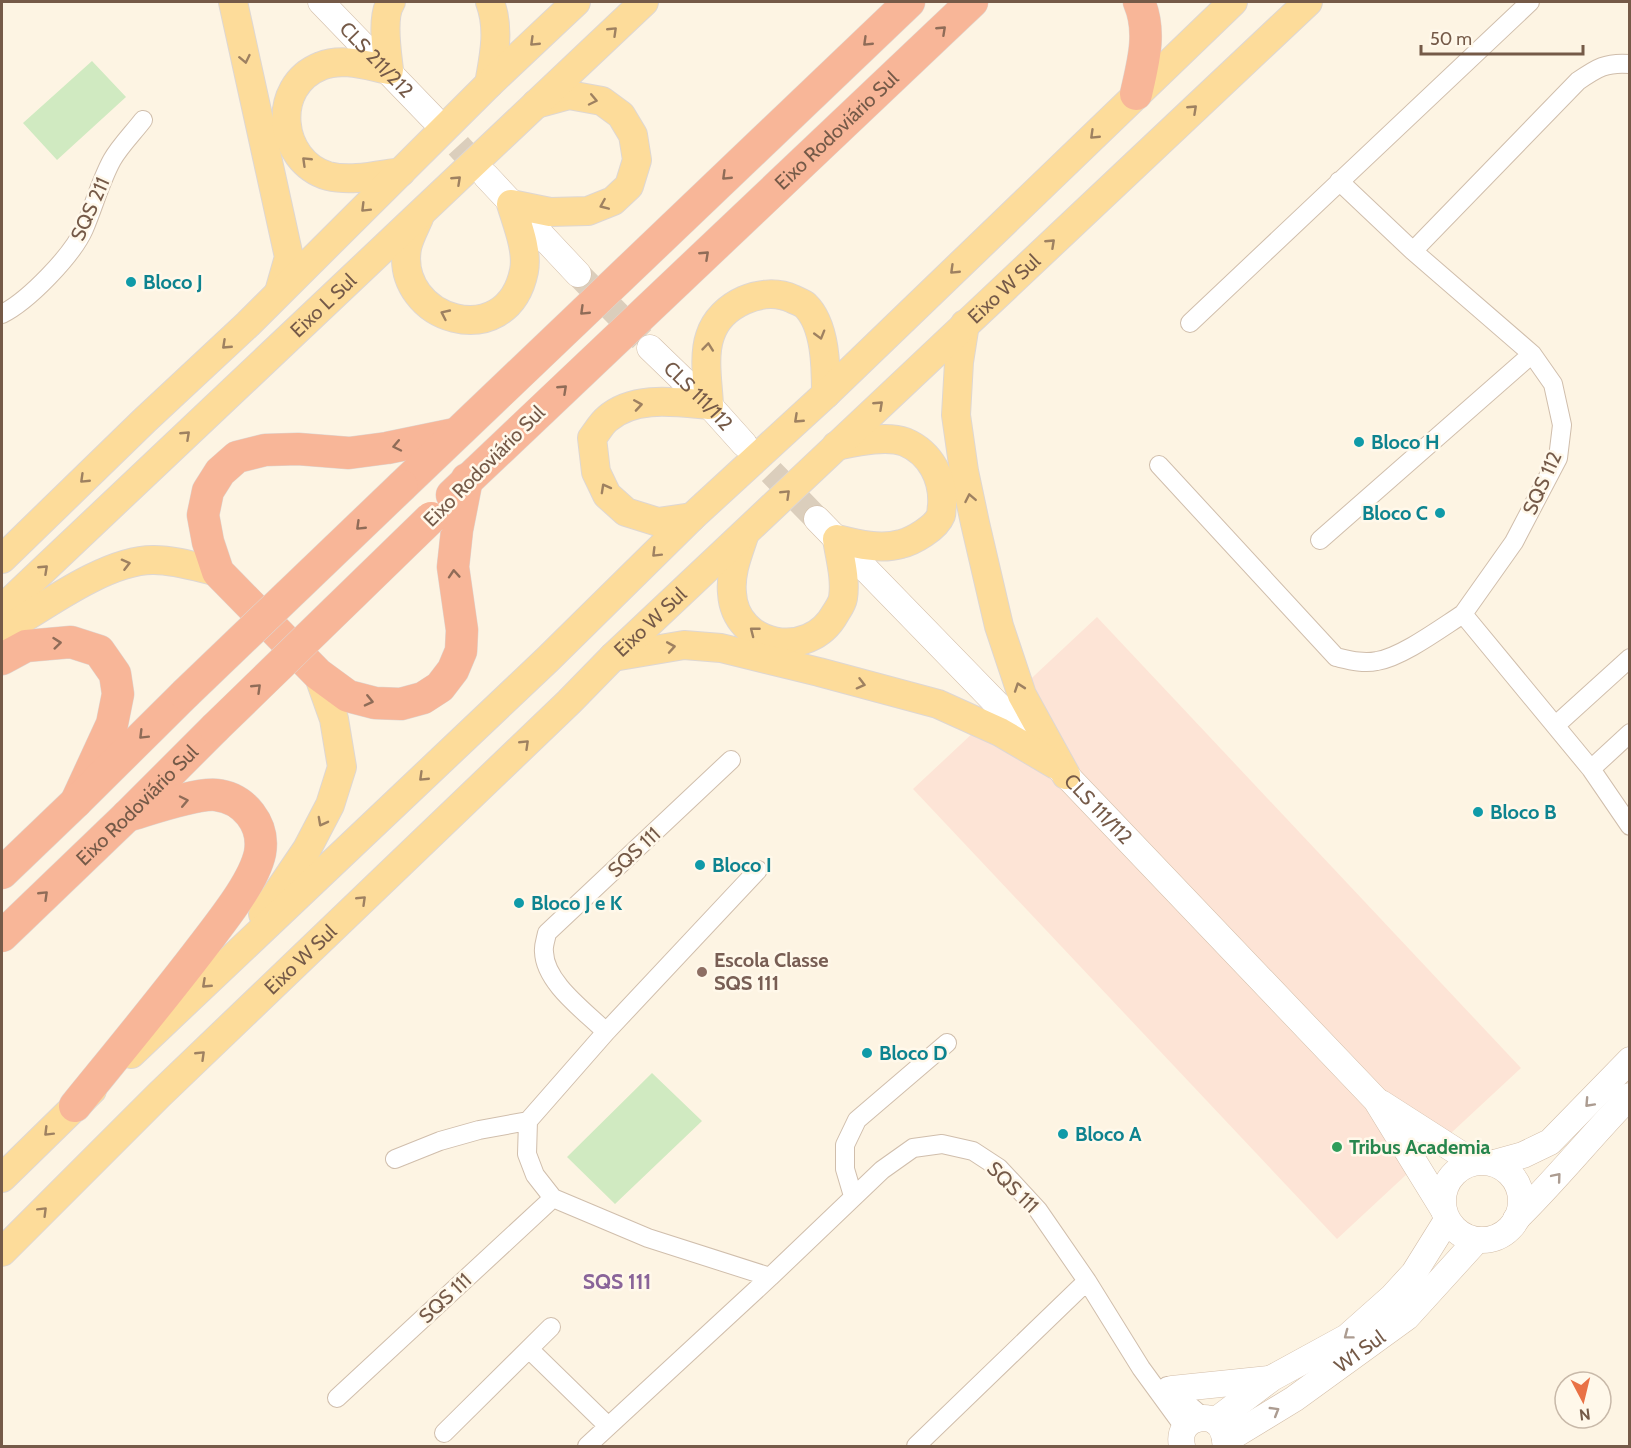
<svg xmlns="http://www.w3.org/2000/svg" width="1631" height="1448" viewBox="0 0 1631 1448" font-family="Cabin,sans-serif">
  <style>
    .commercial { fill: #fde4d6 }
    .green { fill: #d0eac1 }
    .lines { fill: none; stroke-linecap: round; stroke-linejoin: round }
    .secondary-tunnel { stroke: #dbcebc; stroke-width: 26; stroke-dasharray: 26 13; stroke-linecap: butt }
    .street-casing { stroke: #d0beac; stroke-width: 20 }
    .secondary-casing { stroke: #d3bea9; stroke-width: 27 }
    .primary-casing { stroke: #ded7d3; stroke-width: 30 }
    .highway-casing { stroke: #ded7d3; stroke-width: 33 }
    .street { stroke: #fff; stroke-width: 18 }
    .secondary { stroke: #fff; stroke-width: 26 }
    .primary { stroke: #fddc9a; stroke-width: 28 }
    .highway { stroke: #f8b698; stroke-width: 32 }
    .highway-bridge-casing { stroke: #ded7d3; stroke-width: 33; stroke-linecap: butt }
    .highway-bridge { stroke: #f8b698; stroke-width: 32 }
    .oneway { stroke: #8f6c58 }
    .oneway2 { stroke: #9e8161 }
    .oneway3 { stroke: #ac9c91 }
    .culture-dot { fill: #0f9aa8; stroke: #fff8ea; stroke-width: 2 }
    .education-dot { fill: #8d6e63; stroke: #fff8ea; stroke-width: 2 }
    .leisure-dot { fill: #2e9e5b; stroke: #fff8ea; stroke-width: 2 }
    .labels { text-anchor: middle; dominant-baseline: central; stroke-width: 5; stroke-linejoin: round; paint-order: stroke }
    .street-label { font-size: 20px; fill: #755a48; stroke: #fff8ea }
    .culture-label { font-size: 20px; font-weight: bold; fill: #0d838f; stroke: #fff8ea; text-anchor: start }
    .education-label { font-size: 20px; font-weight: bold; fill: #785e54; stroke: #fff8ea; text-anchor: start }
    .leisure-label { font-size: 20px; font-weight: bold; fill: #27864d; stroke: #fff8ea; text-anchor: start }
    .neighbourhood-label { font-size: 21px; font-weight: bold; fill: #896499; stroke: #fff8ea }
  </style>
  <rect width="100%" height="100%" fill="#fdf4e3"/>
  <path class="commercial" d="M1097,617l424,451 -184,171 -424,-450z"/>
  <path class="green" d="M92,61l34,36 -69,63 -34,-37z
    M652,1073l50,48 -87,83 -48,-47z"/>
  <g class="lines">
    <path class="secondary-tunnel" d="M432,117l54,59
      M578,274l64,65
      M744,444l73,75"/>
    <g class="street-casing">
      <path id="street" d="M1630,64c-24,-2 -33,4 -52,17l-165,170 119,103 21,30 9,41 -4,33 -44,84 -51,72 128,155 39,57
        M1339,181l74,70
        M2,314c26,-13 70,-58 82,-85 10,-23 16,-47 28,-69 8,-14 21,-27 31,-40
        M1190,323l340,-321
        M1159,465l177,192c13,3 27,7 41,4 25,-4 64,-33 86,-47
        M1320,540l212,-186
        M1556,725l74,-67
        M731,760l-184,173c-1,6 -4,13 -3,19 1,31 41,59 62,80l152,-162
        M1591,769l39,-36
        M528,1121l-1,33 8,21 18,23 95,40 122,39 112,-107 31,-22 29,-4 31,7 26,17 39,42 49,71 54,87 43,59
        M395,1159l45,-18 39,-11 49,-9 78,-89
        M853,1196l-8,-27v-24l12,-25 90,-77
        M530,1350l78,76
        M1167,1386l37,32
        M337,1398l216,-200
        M444,1433l107,-106
        M587,1446l183,-169
        M916,1446l171,-165"/>
    </g>
    <g class="secondary-casing">
      <g id="secondary">
        <path id="s1" d="M321,2l111,115"/>
        <path d="M486,176l92,98"/>
        <path id="s2" d="M650,348l59,57 35,39"/>
        <path id="s3" d="M817,519l249,256 310,325 67,109"/>
        <path d="M1381,1103l92,59"/>
        <circle cx="1482" cy="1201" r="39"/>
        <path d="M1494,1163l29,-8 27,-13 80,-82"/>
        <path d="M1516,1219c40,-39 75,-83 114,-123"/>
        <path d="M1172,1389l97,-10"/>
        <path d="M1215,1421l57,-43 75,-41 45,-40 22,-24 33,-53"/>
        <path id="s4" d="M1225,1441l69,-42 113,-82 70,-77"/>
        <path d="M1182,1446c-7,-30 36,-39 42,-11"/>
      </g>
    </g>
    <g class="primary-casing">
      <g id="primary">
        <path d="M233,2l56,255 -10,35"/>
        <path d="M391,2c-10,15 -4,50 -2,68 -21,-4 -47,-13 -68,-4 -51,20 -43,95 7,110 24,6 50,-1 73,-4"/>
        <path d="M489,84c5,-28 11,-55 1,-82"/>
        <path d="M419,218c-4,9 -10,20 -12,30 -12,72 100,107 117,23 4,-21 -7,-47 -13,-67l39,8 38,-1 25,-10 16,-15 8,-26 -4,-25 -12,-20 -19,-14 -33,-6 -33,9"/>
        <path d="M965,324l-6,38 -3,53 8,56 11,52 24,103 23,69 44,80"/>
        <path d="M692,517l-34,5 -32,-10 -19,-17 -11,-23 -4,-34c5,-6 9,-14 15,-19 27,-24 69,-17 102,-14 -1,-21 -6,-49 1,-69 10,-32 53,-51 83,-37 4,2 10,4 12,6 21,20 21,63 21,89"/>
        <path d="M744,536c-6,18 -14,37 -12,57 3,54 77,68 103,21 3,-5 7,-10 8,-16 3,-19 -3,-40 -6,-59 20,5 43,11 64,5 12,-3 35,-16 40,-29 1,-3 0,-6 1,-9 2,-27 -11,-53 -37,-64 -19,-7 -49,0 -69,4"/>
        <path d="M2,559l143,-139 103,-96 241,-240 87,-82"/>
        <path id="s5" d="M2,609l642,-607"/>
        <path d="M2,632c40,-24 105,-73 152,-72 21,0 43,7 64,12"/>
        <path d="M613,657l71,-12 37,3 98,24 119,32 62,28 56,33"/>
        <path d="M263,914l44,-65 23,-44 12,-38 -8,-48 -16,-45"/>
        <path d="M131,1054l417,-395 144,-142 134,-123 407,-392"/>
        <path d="M2,1178l90,-88"/>
        <path id="s6" d="M2,1252l157,-157 410,-393 44,-45 695,-655"/>
      </g>
    </g>
    <g class="highway-casing">
      <g id="highway">
        <path d="M1136,94c7,-31 16,-62 3,-92"/>
        <path d="M455,434l-68,14 -38,5 -51,-4 -33,1 -28,7 -17,15 -12,19 -5,24 5,27 10,30 100,102 30,22 27,7 26,1 22,-6 17,-11 13,-17 8,-19 1,-21 -9,-63 4,-37 10,-51"/>
        <path d="M402,486l507,-484"/>
        <path id="s7" d="M452,495l520,-493"/>
        <path d="M2,659l24,-13 45,-4 28,9 16,23 3,20 -6,30 -36,78"/>
        <path d="M2,873l74,-71 109,-108"/>
        <path id="s8" d="M2,936l125,-120 88,-88"/>
        <path d="M75,1106c43,-53 87,-106 128,-160 18,-24 51,-64 57,-93 5,-29 -16,-55 -44,-58 -20,-2 -68,15 -89,21"/>
      </g>
    </g>
    <use href="#street" class="street"/>
    <use href="#secondary" class="secondary"/>
    <use href="#primary" class="primary"/>
    <use href="#highway" class="highway"/>
    <g class="highway-bridge-casing">
      <path id="highway-bridge" d="M185,694l217,-208
        M215,728l216,-210"/>
    </g>
    <use href="#highway-bridge" class="highway-bridge"/>
  </g>
  <defs><path id="oneway-chevron" d="M-2-3.5L2.5 0L-2 3.5" fill="none" stroke-width="1.6" stroke-linecap="round" stroke-linejoin="round" transform="scale(1.5)"/></defs>
  <g class="oneway">
    <use href="#oneway-chevron" transform="translate(942 30) rotate(-43)"/>
    <use href="#oneway-chevron" transform="translate(867 42) rotate(136)"/>
    <use href="#oneway-chevron" transform="translate(726 176) rotate(136)"/>
    <use href="#oneway-chevron" transform="translate(705 255) rotate(-43)"/>
    <use href="#oneway-chevron" transform="translate(584 311) rotate(136)"/>
    <use href="#oneway-chevron" transform="translate(563 389) rotate(-43)"/>
    <use href="#oneway-chevron" transform="translate(397 446) rotate(168)"/>
    <use href="#oneway-chevron" transform="translate(360 526) rotate(136)"/>
    <use href="#oneway-chevron" transform="translate(454 574) rotate(-94)"/>
    <use href="#oneway-chevron" transform="translate(57 643) rotate(-6)"/>
    <use href="#oneway-chevron" transform="translate(257 688) rotate(-44)"/>
    <use href="#oneway-chevron" transform="translate(369 701) rotate(13)"/>
    <use href="#oneway-chevron" transform="translate(143 735) rotate(135)"/>
    <use href="#oneway-chevron" transform="translate(184 801) rotate(-12)"/>
    <use href="#oneway-chevron" transform="translate(44 895) rotate(-44)"/>
  </g>
  <g class="oneway2">
    <use href="#oneway-chevron" transform="translate(613 31) rotate(-44)"/>
    <use href="#oneway-chevron" transform="translate(534 42) rotate(136)"/>
    <use href="#oneway-chevron" transform="translate(245 59) rotate(78)"/>
    <use href="#oneway-chevron" transform="translate(593 100) rotate(12)"/>
    <use href="#oneway-chevron" transform="translate(1193 109) rotate(-43)"/>
    <use href="#oneway-chevron" transform="translate(1094 135) rotate(136)"/>
    <use href="#oneway-chevron" transform="translate(306 161) rotate(-136)"/>
    <use href="#oneway-chevron" transform="translate(457 180) rotate(-43)"/>
    <use href="#oneway-chevron" transform="translate(604 205) rotate(157)"/>
    <use href="#oneway-chevron" transform="translate(365 208) rotate(135)"/>
    <use href="#oneway-chevron" transform="translate(1051 243) rotate(-43)"/>
    <use href="#oneway-chevron" transform="translate(954 270) rotate(136)"/>
    <use href="#oneway-chevron" transform="translate(445 314) rotate(-155)"/>
    <use href="#oneway-chevron" transform="translate(820 335) rotate(74)"/>
    <use href="#oneway-chevron" transform="translate(226 345) rotate(137)"/>
    <use href="#oneway-chevron" transform="translate(708 347) rotate(-84)"/>
    <use href="#oneway-chevron" transform="translate(638 405) rotate(-9)"/>
    <use href="#oneway-chevron" transform="translate(879 405) rotate(-43)"/>
    <use href="#oneway-chevron" transform="translate(798 419) rotate(137)"/>
    <use href="#oneway-chevron" transform="translate(186 435) rotate(-43)"/>
    <use href="#oneway-chevron" transform="translate(84 479) rotate(136)"/>
    <use href="#oneway-chevron" transform="translate(605 488) rotate(-119)"/>
    <use href="#oneway-chevron" transform="translate(786 494) rotate(-44)"/>
    <use href="#oneway-chevron" transform="translate(970 498) rotate(-101)"/>
    <use href="#oneway-chevron" transform="translate(656 553) rotate(135)"/>
    <use href="#oneway-chevron" transform="translate(126 564) rotate(-14)"/>
    <use href="#oneway-chevron" transform="translate(44 569) rotate(-43)"/>
    <use href="#oneway-chevron" transform="translate(754 631) rotate(-142)"/>
    <use href="#oneway-chevron" transform="translate(671 647) rotate(-10)"/>
    <use href="#oneway-chevron" transform="translate(861 684) rotate(15)"/>
    <use href="#oneway-chevron" transform="translate(1019 687) rotate(-109)"/>
    <use href="#oneway-chevron" transform="translate(525 744) rotate(-44)"/>
    <use href="#oneway-chevron" transform="translate(423 777) rotate(136)"/>
    <use href="#oneway-chevron" transform="translate(322 822) rotate(118)"/>
    <use href="#oneway-chevron" transform="translate(362 900) rotate(-44)"/>
    <use href="#oneway-chevron" transform="translate(206 984) rotate(137)"/>
    <use href="#oneway-chevron" transform="translate(201 1055) rotate(-44)"/>
    <use href="#oneway-chevron" transform="translate(48 1132) rotate(135)"/>
    <use href="#oneway-chevron" transform="translate(43 1211) rotate(-45)"/>
  </g>
  <g class="oneway3">
    <use href="#oneway-chevron" transform="translate(1589 1103) rotate(133)"/>
    <use href="#oneway-chevron" transform="translate(1557 1177) rotate(-50)"/>
    <use href="#oneway-chevron" transform="translate(1348 1335) rotate(143)"/>
    <use href="#oneway-chevron" transform="translate(1275 1411) rotate(-31)"/>
  </g>
  <g class="culture-dot">
    <circle cx="131" cy="282" r="6"/>
    <circle cx="1359" cy="442" r="6"/>
    <circle cx="1440" cy="513" r="6"/>
    <circle cx="1478" cy="812" r="6"/>
    <circle cx="700" cy="865" r="6"/>
    <circle cx="519" cy="903" r="6"/>
    <circle cx="867" cy="1053" r="6"/>
    <circle cx="1063" cy="1134" r="6"/>
  </g>
  <circle class="education-dot" cx="702" cy="972" r="6"/>
  <circle class="leisure-dot" cx="1337" cy="1147" r="6"/>
  <g class="labels">
    <g class="street-label">
      <text stroke="none"><textPath href="#s1" startOffset="80">CLS 211/212</textPath></text>
      <text stroke="none"><textPath href="#s7" startOffset="530">Eixo Rodoviário Sul</textPath></text>
      <text transform="translate(90 209) rotate(-66)">SQS 211</text>
      <text stroke="none"><textPath href="#s6" startOffset="1390">Eixo W Sul</textPath></text>
      <text stroke="none"><textPath href="#s5" startOffset="442">Eixo L Sul</textPath></text>
      <text stroke="none"><textPath href="#s2" startOffset="68">CLS 111/112</textPath></text>
      <text transform="translate(484 466) rotate(-45)">Eixo Rodoviário Sul</text>
      <text transform="translate(1542 483) rotate(-66)">SQS 112</text>
      <text stroke="none"><textPath href="#s6" startOffset="904">Eixo W Sul</textPath></text>
      <text stroke="none"><textPath href="#s8" startOffset="188">Eixo Rodoviário Sul</textPath></text>
      <text stroke="none"><textPath href="#s3" startOffset="404">CLS 111/112</textPath></text>
      <text transform="translate(634 852) rotate(-43)">SQS 111</text>
      <text stroke="none"><textPath href="#s6" startOffset="418">Eixo W Sul</textPath></text>
      <text transform="translate(1013 1187) rotate(45)">SQS 111</text>
      <text transform="translate(445 1298) rotate(-43)">SQS 111</text>
      <text stroke="none"><textPath href="#s4" startOffset="162">W1 Sul</textPath></text>
    </g>
    <g class="culture-label">
      <text x="143" y="282">Bloco J</text>
      <text x="1371" y="442">Bloco H</text>
      <text x="1428" y="513" text-anchor="end">Bloco C</text>
      <text x="1490" y="812">Bloco B</text>
      <text x="712" y="865">Bloco I</text>
      <text x="531" y="903">Bloco J e K</text>
      <text x="879" y="1053">Bloco D</text>
      <text x="1075" y="1134">Bloco A</text>
    </g>
    <g class="education-label">
      <text x="714" y="960">Escola Classe<tspan x="714" dy="23">SQS 111</tspan></text>
    </g>
    <g class="leisure-label">
      <text x="1349" y="1147">Tribus Academia</text>
    </g>
    <g class="neighbourhood-label">
      <text x="617" y="1281">SQS 111</text>
    </g>
  </g>
  <rect width="1631" height="1448" fill="none" stroke="#755a48" stroke-width="6"/>
  <g transform="translate(1583 1400) rotate(173)"><circle r="28" fill="#fff8ea" stroke="#c8b9a9" stroke-width="1.5"/>
  <path d="M0-4.5L10 22L0 15L-10 22Z" fill="#e97145"/>
  <text y="-9" font-size="16" font-weight="bold" text-anchor="middle" fill="#755a48">N</text>
  </g>
  <path d="M1421 45v9h162v-9" fill="none" stroke="#755a48" stroke-width="3"/>
  <text x="1430" y="45" font-size="18" fill="#755a48" stroke="#fff8ea" stroke-width="4.5" paint-order="stroke">50 m</text>
</svg>
